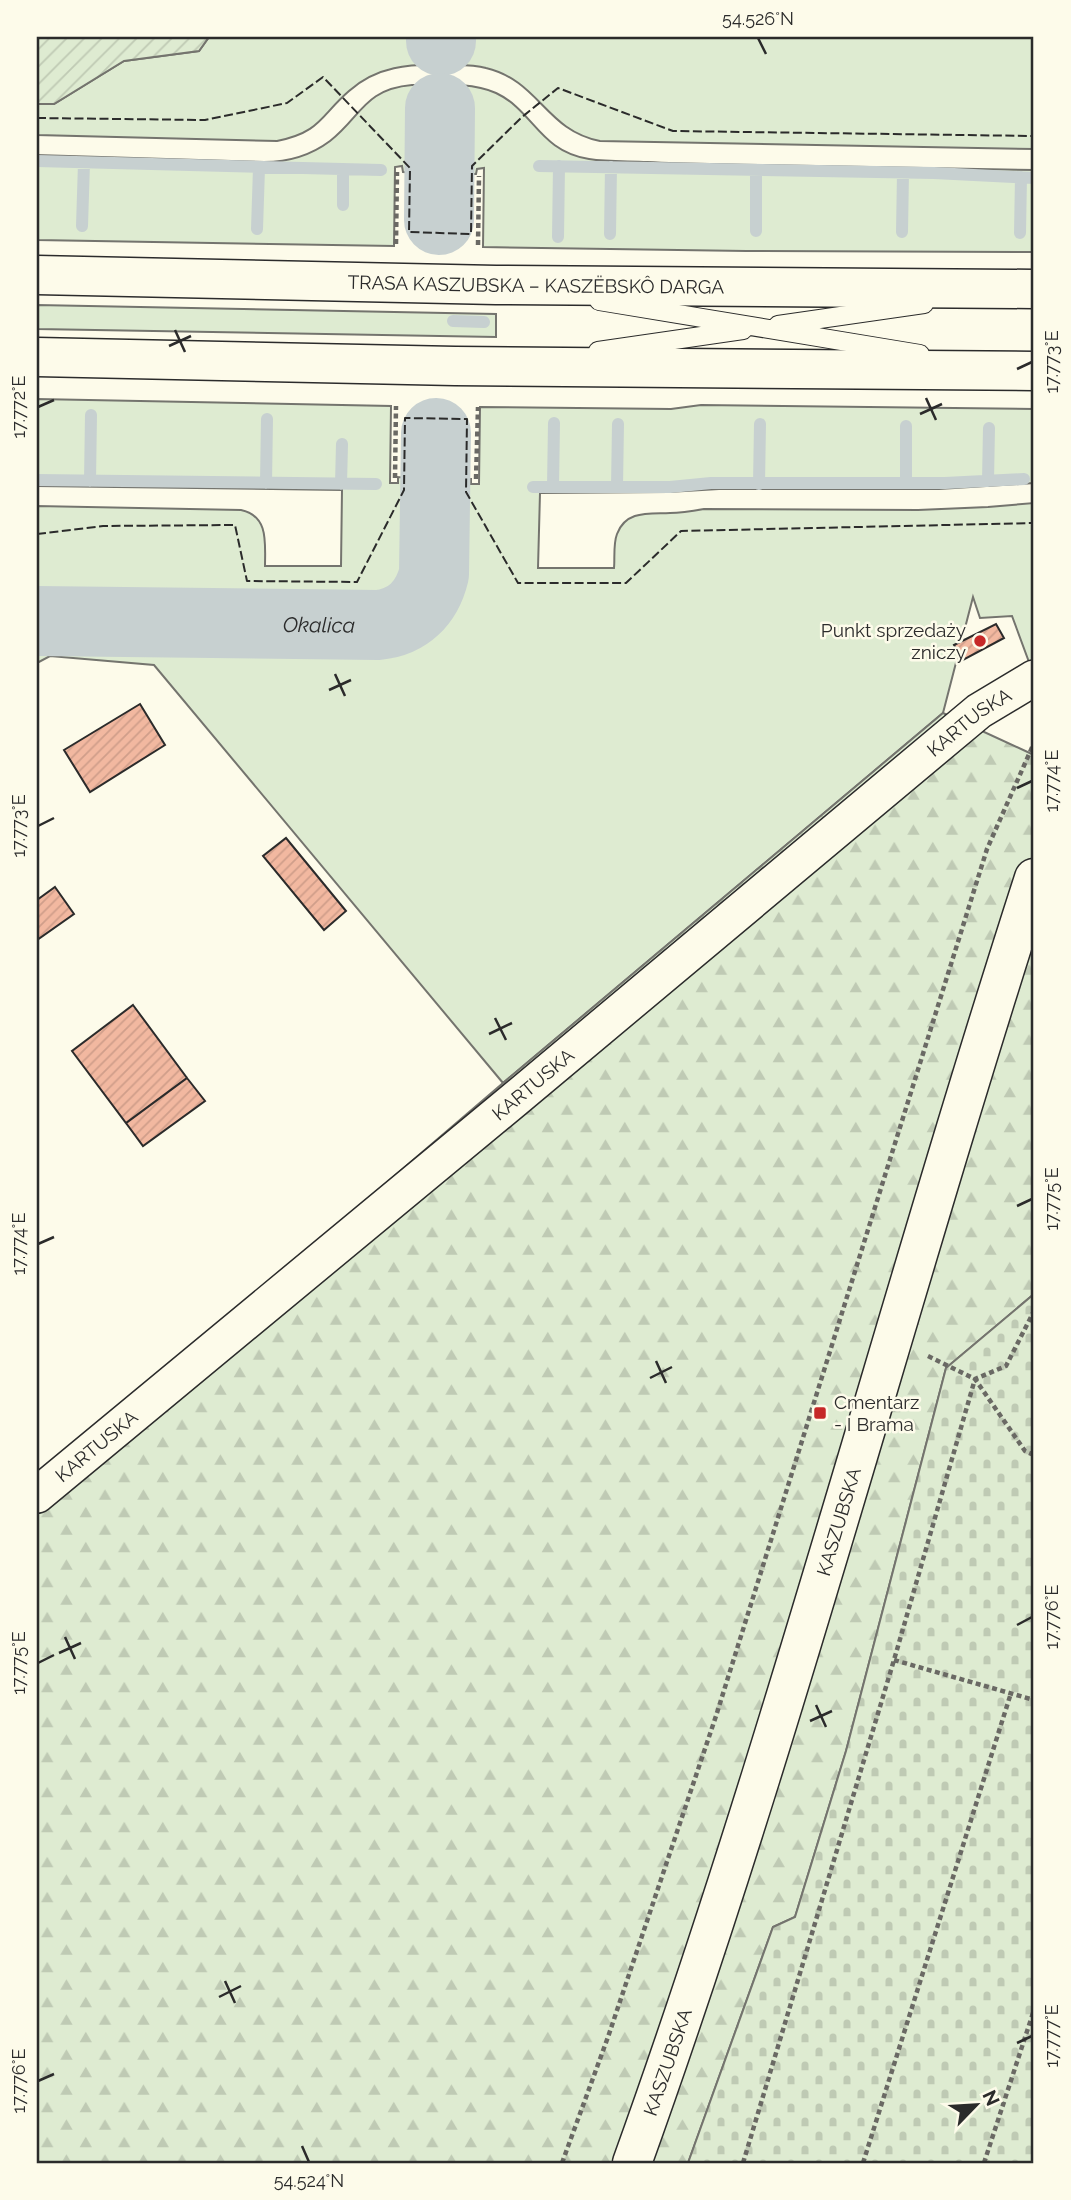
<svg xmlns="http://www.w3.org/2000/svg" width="1071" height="2200" viewBox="0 0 1071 2200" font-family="Raleway,sans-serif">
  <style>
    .grass { fill: #deebd1; stroke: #74746e; stroke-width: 2 }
    .forest { fill: url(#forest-firs); stroke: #74746e; stroke-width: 2 }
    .cemetery { fill: url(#cemetery-stones); stroke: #74746e; stroke-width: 2 }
    .garden { fill: url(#garden-furrows); stroke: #74746e; stroke-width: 2 }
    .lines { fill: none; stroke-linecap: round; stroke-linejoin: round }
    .stream { stroke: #c7d0d0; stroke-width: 12 }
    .river { stroke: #c7d0d0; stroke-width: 70 }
    .building { fill: url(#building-hatch); stroke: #2b2b2b; stroke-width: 2 }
    .service-casing { stroke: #2b2b2b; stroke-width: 20 }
    .minor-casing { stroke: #2b2b2b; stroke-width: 38 }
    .tertiary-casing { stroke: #2b2b2b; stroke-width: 41 }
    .motorway-casing { stroke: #2b2b2b; stroke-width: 41 }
    .path { stroke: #6a6964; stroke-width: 4.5; stroke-dasharray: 5 3.5; stroke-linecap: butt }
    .service { stroke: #fdfbea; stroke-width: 18 }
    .minor { stroke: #fdfbea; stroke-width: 35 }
    .tertiary { stroke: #fdfbea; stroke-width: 38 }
    .motorway { stroke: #fdfbea; stroke-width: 38 }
    .fence { stroke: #2b2b2b; stroke-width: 2; stroke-dasharray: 9 3.5; stroke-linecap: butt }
    .ticks { fill: none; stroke: #2b2b2b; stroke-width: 2.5 }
    .poi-dot { fill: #c62828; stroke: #fdfbea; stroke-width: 2.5 }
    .labels { text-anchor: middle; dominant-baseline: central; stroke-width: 5; stroke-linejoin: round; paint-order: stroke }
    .street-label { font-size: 19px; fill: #2b2b2b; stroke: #fdfbea }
    .poi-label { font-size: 19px; fill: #2b2b2b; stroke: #fdfbea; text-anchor: end }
    .water-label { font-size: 21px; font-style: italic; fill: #2b2b2b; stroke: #fdfbea }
    .neatline { fill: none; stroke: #2b2b2b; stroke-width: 2.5 }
    .ticks-label { font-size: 18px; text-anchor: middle; fill: #2b2b2b }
  </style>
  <defs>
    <pattern id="forest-firs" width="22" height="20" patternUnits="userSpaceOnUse" patternTransform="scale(1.75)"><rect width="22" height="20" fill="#deebd1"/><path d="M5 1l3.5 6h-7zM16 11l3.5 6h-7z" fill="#bfcab4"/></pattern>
    <pattern id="cemetery-stones" width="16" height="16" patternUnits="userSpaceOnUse" patternTransform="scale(1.75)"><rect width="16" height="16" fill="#deebd1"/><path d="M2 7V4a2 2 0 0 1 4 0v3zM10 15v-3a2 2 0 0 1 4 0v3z" fill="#bfcab4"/></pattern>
    <pattern id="garden-furrows" width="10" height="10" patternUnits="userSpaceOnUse" patternTransform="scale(1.75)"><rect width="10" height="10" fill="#deebd1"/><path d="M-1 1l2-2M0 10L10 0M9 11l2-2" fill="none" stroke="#bfcab4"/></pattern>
    <pattern id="building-hatch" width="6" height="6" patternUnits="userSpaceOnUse" patternTransform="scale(1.75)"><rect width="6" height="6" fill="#f2b8a0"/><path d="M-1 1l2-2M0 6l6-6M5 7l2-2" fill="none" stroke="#d09e8a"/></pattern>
  </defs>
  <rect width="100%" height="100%" fill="#fdfbea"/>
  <path class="grass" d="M209,37h825v112l-434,-8c-55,-11 -60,-60 -114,-73 -13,-4 -28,-3 -42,-3 -35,-1 -67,1 -95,26 -29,25 -28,41 -72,50l-240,-6v-31h17l70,-43 75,-10z
    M412,85c27,0 59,-3 84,8 38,18 43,58 93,66 19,3 39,2 58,3 38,2 75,2 112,3 92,1 184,3 275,5v82l-288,-1 -263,-4 1,-79 -7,1 -1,5h-19l-2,39c-10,10 -23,8 -33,-1v-39l-19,-1 -1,-6 -7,1 -1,79 -357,-6v-85l227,7c24,0 46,-6 66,-21 31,-24 34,-52 82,-56z
    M37,305l459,9v23l-459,-8z
    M37,399l354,7 -1,77h8v-6l20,2v-38c11,-9 25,-11 34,0v38h19v5h8l1,-77 191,2 30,-4 333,4v74l-95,6h-220l-51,3 -128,1 -2,75h76c1,-10 -1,-24 3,-34 9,-24 32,-20 53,-21 11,0 23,-2 34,-4l214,1 70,-3 46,-4v159h-5l-17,-46 -32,2 -7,-21 -30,116 -440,370 -349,-418 -104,-9 -13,7v-157l204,4c28,6 24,33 24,56h76l1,-76 -305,-4z"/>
  <path class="forest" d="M943,713l91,42v539l-88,74 -100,383 -51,166 -22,10 -85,236h-651v-681l466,-399z"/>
  <path class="cemetery" d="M1034,1294v869h-346l85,-236 22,-10 51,-166 100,-383z"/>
  <path class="garden" d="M37,37h172l-10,14 -75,10 -70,43h-17z"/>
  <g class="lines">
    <path class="stream" d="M37,161l344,9
      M539,166l395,7 100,5
      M343,205v-36
      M82,226l2,-63
      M257,229l2,-61
      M756,231v-60
      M902,232l1,-59
      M1020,233l1,-56
      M610,234l1,-67
      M558,237l1,-71
      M453,321l31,1
      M37,480l339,4
      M90,481l1,-66
      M988,481l1,-53
      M266,483l1,-64
      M906,483v-57
      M341,484l1,-40
      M759,484l1,-60
      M533,487h137l41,-4h234l79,-4
      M553,487l1,-64
      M617,487l1,-63"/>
    <g class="river">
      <path d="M441,41v-4"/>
      <path d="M439,220l1,-112"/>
      <path id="s1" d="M37,621l341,4c30,-3 49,-22 56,-51l2,-141"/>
    </g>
  </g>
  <path class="building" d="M996,624l8,14 -41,22 -9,-15z
    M140,704l25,41 -75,47 -26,-42z
    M286,838l60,73 -22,19 -61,-74z
    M55,887l19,27 -37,26v-40z
    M133,1005l54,73 -61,45 -54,-72z
    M187,1078l18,23 -62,45 -17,-23z"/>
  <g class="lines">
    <g class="service-casing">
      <path id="service" d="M599,301l321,53
        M778,325l146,-21
        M598,351l145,-21"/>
    </g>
    <g class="minor-casing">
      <g id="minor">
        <path id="s2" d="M37,1495l477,-395 465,-389 55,-33"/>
      </g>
    </g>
    <g class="tertiary-casing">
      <g id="tertiary">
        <path id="s3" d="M632,2163c152,-422 264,-858 402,-1285"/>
      </g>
    </g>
    <g class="motorway-casing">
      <g id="motorway">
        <path id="s4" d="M37,275l459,10 538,4"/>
        <path d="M37,357l418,9 579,5"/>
      </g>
    </g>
    <path class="path" d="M396,244l1,-72
      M478,245l1,-69
      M395,478l1,-72
      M476,479l2,-72
      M928,1356l47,23 50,72 9,4
      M894,1660l140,40
      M562,2163l46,-126 108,-321 271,-867 47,-106
      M743,2163l151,-503 81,-281 31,-13 28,-55
      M863,2163l148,-470
      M984,2163l50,-153"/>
    <use href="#service" class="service"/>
    <use href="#minor" class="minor"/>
    <use href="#tertiary" class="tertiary"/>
    <use href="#motorway" class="motorway"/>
    <path class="fence" d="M37,118l168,2 82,-17 36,-26 87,91 -1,64 62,2 1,-68 50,-49 36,-29 115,43 361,5
      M37,534l66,-8 132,-1 12,56 110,1 47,-92 1,-72 62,1 -1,73 52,91h108l55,-52 353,-8"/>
  </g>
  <path class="ticks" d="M758,38l8,16M175,330l10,22M169,346l22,-10M1017,369l15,-7M926,398l10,22M38,407l16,-7M920,414l22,-10M335,674l10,22M329,690l22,-10M1017,788l15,-7M38,826l16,-8M495,1018l11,22M489,1034l23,-11M1017,1206l15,-7M38,1244l16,-7M656,1361l10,22M650,1378l22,-11M1017,1625l15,-8M65,1637l10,22M59,1653l22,-10M38,1663l16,-8M816,1705l10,22M810,1721l22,-10M225,1981l10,22M219,1997l22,-11M1017,2043l15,-7M38,2081l16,-7M302,2146l7,16"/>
  <g class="poi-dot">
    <circle cx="980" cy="641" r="7"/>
    <rect x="813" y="1406" width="14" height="14" rx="3.5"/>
  </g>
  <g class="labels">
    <g class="street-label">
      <text stroke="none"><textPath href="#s4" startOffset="499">TRASA KASZUBSKA – KASZËBSKÔ DARGA</textPath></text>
      <text stroke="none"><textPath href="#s2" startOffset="1211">KARTUSKA</textPath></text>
      <text stroke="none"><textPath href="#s2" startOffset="644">KARTUSKA</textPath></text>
      <text stroke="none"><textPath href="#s2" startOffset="77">KARTUSKA</textPath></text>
      <text stroke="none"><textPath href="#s3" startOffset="674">KASZUBSKA</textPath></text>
      <text stroke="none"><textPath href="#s3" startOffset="107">KASZUBSKA</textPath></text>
    </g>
    <g class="poi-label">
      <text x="966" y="630">Punkt sprzedaży<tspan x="966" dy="22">zniczy</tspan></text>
      <text x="834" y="1402" text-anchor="start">Cmentarz<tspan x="834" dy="22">- I Brama</tspan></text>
    </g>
    <g class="water-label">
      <text stroke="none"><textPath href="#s1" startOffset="282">Okalica</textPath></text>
    </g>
  </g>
  <rect width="1071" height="2200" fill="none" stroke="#fdfbea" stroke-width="77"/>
  <g transform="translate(976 2105) rotate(65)" stroke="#fdfbea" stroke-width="5" paint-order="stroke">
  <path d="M0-5L12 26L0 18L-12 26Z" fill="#2b2b2b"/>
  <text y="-10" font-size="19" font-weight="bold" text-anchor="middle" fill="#2b2b2b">N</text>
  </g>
  <rect x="38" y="38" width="994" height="2124" class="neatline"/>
  <g class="ticks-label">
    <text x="758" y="25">54.526°N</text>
    <text transform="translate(1052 362) rotate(-90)" y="6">17.773°E</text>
    <text transform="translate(19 407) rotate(-90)" y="6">17.772°E</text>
    <text transform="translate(1052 781) rotate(-90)" y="6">17.774°E</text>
    <text transform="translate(19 826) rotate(-90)" y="6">17.773°E</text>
    <text transform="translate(1052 1199) rotate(-90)" y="6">17.775°E</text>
    <text transform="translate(19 1244) rotate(-90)" y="6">17.774°E</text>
    <text transform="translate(1052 1617) rotate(-90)" y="6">17.776°E</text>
    <text transform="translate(19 1663) rotate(-90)" y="6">17.775°E</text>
    <text transform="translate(1052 2036) rotate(-90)" y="6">17.777°E</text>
    <text transform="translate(19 2081) rotate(-90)" y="6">17.776°E</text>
    <text x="309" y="2187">54.524°N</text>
  </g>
</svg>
